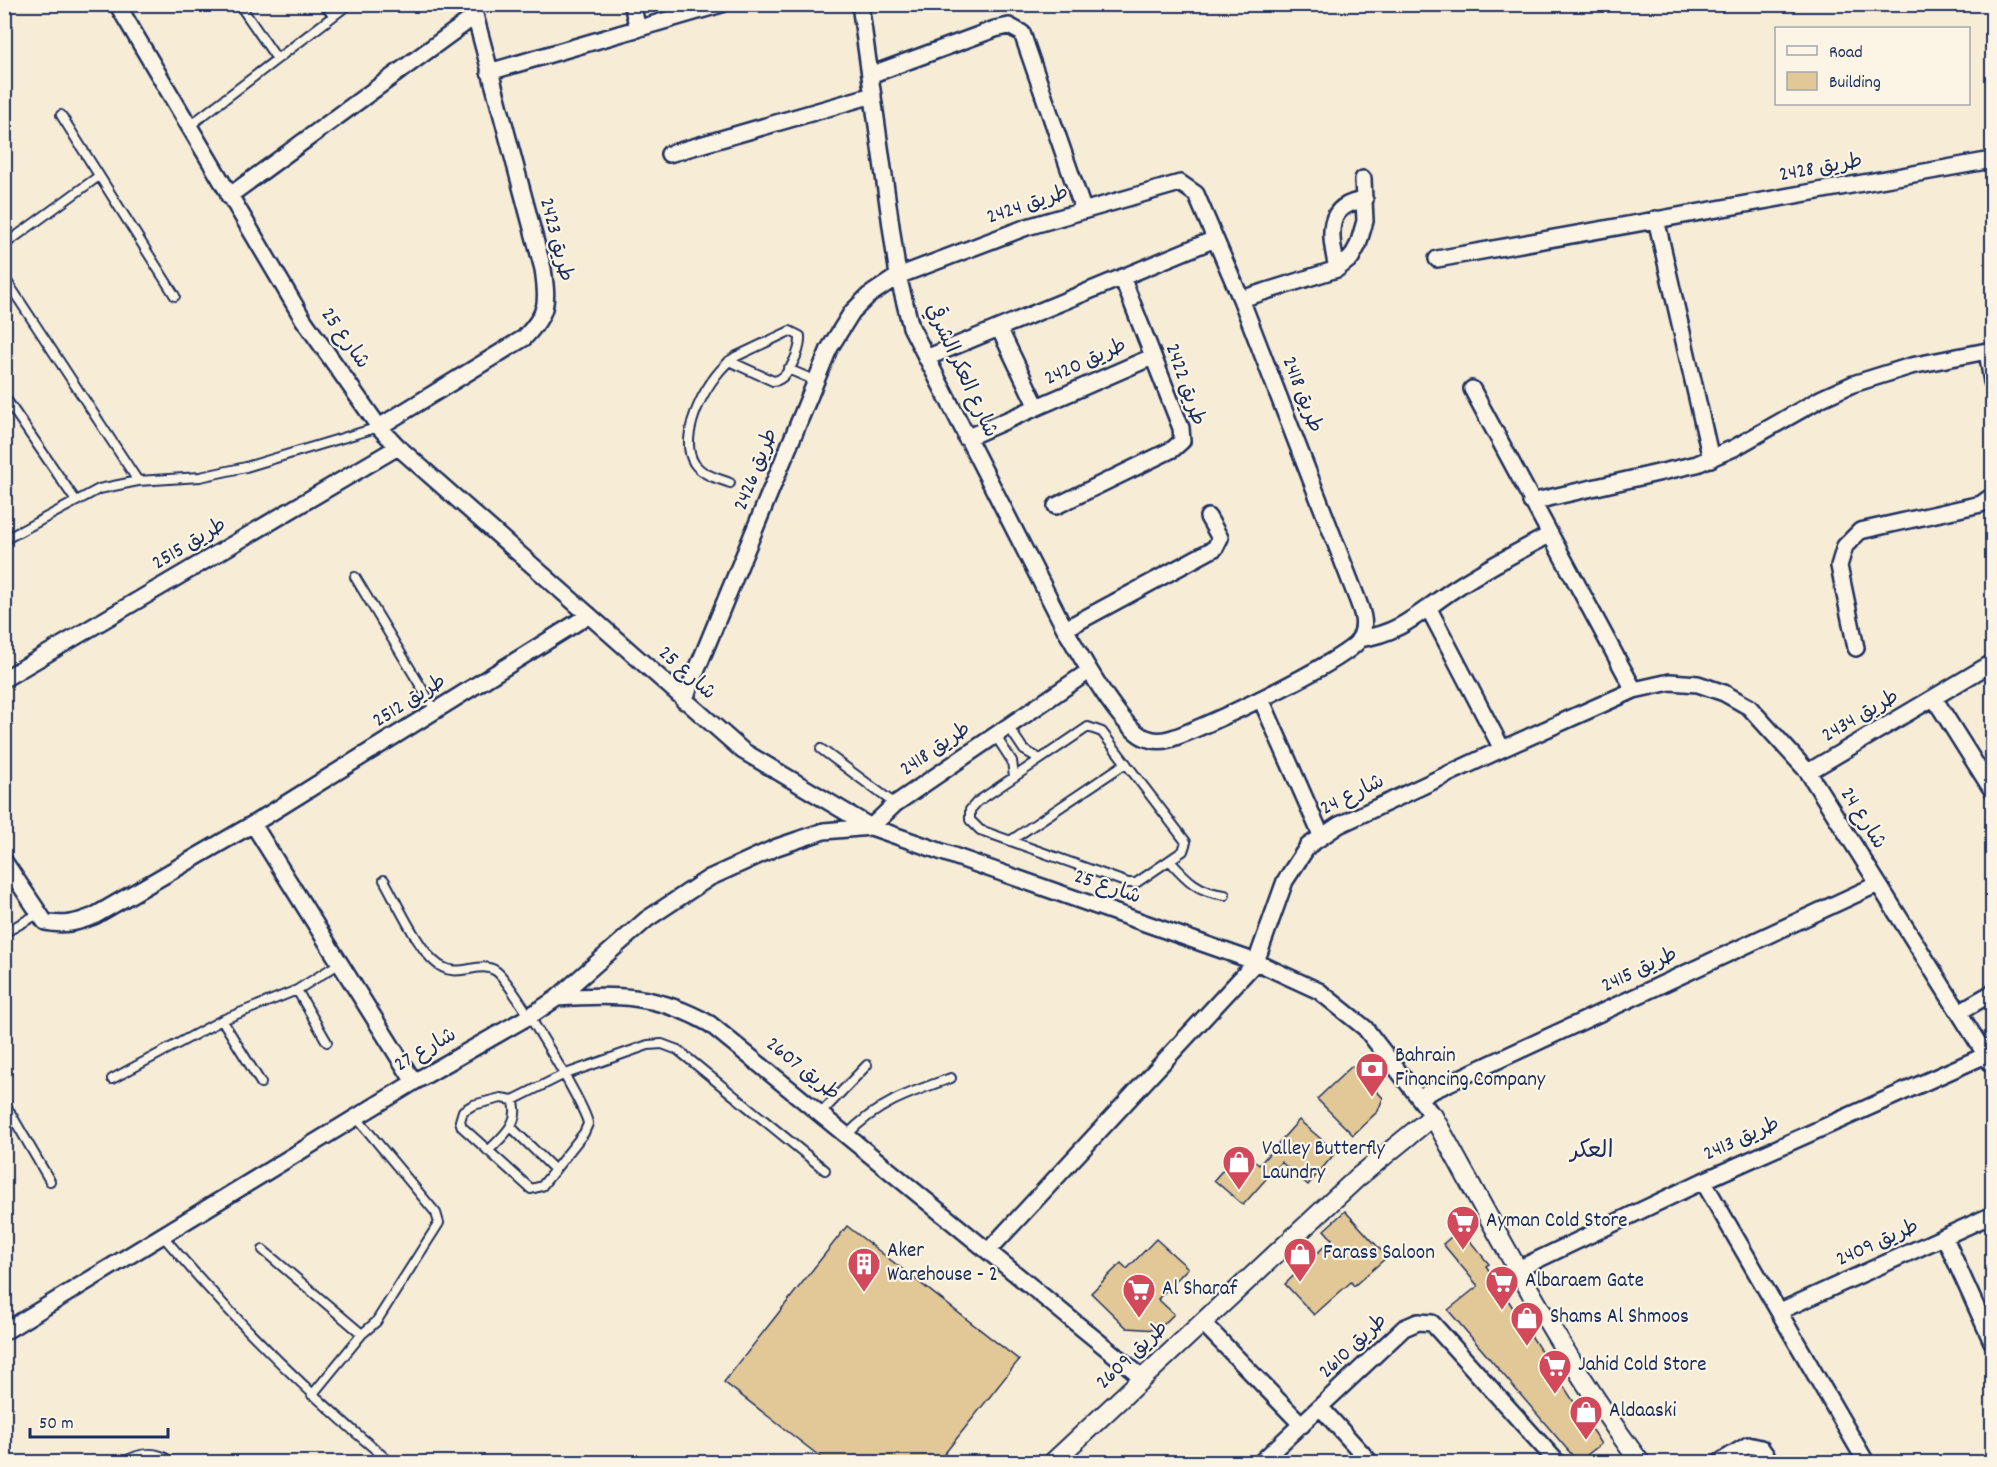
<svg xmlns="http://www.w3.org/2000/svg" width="1997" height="1467" viewBox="0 0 1997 1467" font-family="Dekko,'Playpen Sans Arabic',sans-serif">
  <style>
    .building { fill: #e2c797; stroke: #1b2f5e; stroke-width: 1.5 }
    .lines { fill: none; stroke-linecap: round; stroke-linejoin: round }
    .service-casing { stroke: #1b2f5e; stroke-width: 12 }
    .minor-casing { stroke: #1b2f5e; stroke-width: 20 }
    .tertiary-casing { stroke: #1b2f5e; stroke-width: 22 }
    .service { stroke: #fcf5e5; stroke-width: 8 }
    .minor { stroke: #fcf5e5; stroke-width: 15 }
    .tertiary { stroke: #fcf5e5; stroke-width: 18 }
    .labels { text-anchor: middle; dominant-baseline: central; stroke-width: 4.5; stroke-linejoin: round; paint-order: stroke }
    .street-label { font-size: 21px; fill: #1b2f5e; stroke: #fcf5e5 }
    .poi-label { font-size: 21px; fill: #1b2f5e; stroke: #fcf5e5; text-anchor: start }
    .quarter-label { font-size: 24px; fill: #1b2f5e; stroke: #fcf5e5 }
  </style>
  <rect width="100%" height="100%" fill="#f7ecd5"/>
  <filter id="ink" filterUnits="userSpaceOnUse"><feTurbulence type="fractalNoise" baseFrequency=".0167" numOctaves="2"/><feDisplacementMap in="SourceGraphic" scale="12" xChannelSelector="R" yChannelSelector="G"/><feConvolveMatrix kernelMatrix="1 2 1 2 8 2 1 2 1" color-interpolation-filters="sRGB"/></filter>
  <g filter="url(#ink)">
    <path class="building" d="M1352,1066l31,32 -5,13 -25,24 -36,-36z
      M1299,1120l37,32 -28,33 -27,-23 -38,43 -29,-25 27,-31 18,16z
      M1345,1211l42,46 -33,29 -3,-4 -37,33 -29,-31 47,-45 -8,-9z
      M847,1226l172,134 -81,102h-111l-103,-80z
      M1460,1229l29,35 -3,2 115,178 -23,18 -130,-152 30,-24 -35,-42z
      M1156,1239l32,29 -30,31 16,15 -16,16 -31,-2 -36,-35 30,-30 6,6z"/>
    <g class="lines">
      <g class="service-casing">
        <path id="service" d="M239,4l38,55
          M325,4l8,12
          M61,115l114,181
          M188,127l161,-123
          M4,245l95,-69
          M4,277l134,204
          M729,361l44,20c15,0 28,-31 27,-45l-10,-5 -55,26c-25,16 -59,77 -41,106 8,12 23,15 36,20
          M788,369l28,12
          M4,396l72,105
          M4,540l95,-51 39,-8 62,-4 46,-10 133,-40
          M355,577l80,133
          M1008,726l16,24 16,9
          M1088,727l14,5 84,110 -3,9 -47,32h-8l-148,-53 -10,-10v-10l7,-8z
          M995,735l17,26 2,16
          M821,749l74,55
          M1010,841l116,-78
          M1170,861c17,19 28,31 55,34
          M384,880c12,21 34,68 51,82 22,20 43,-3 61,9 14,9 91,137 92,153l-4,9 -42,53 -11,3 -69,-62 -2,-6 3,-10 10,-6 28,-7 12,2 50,-25 85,-30 14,-1 16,6 147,120
          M4,933l34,-19
          M297,990l30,52
          M222,1020l39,63
          M112,1079l110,-59 75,-30 43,-27
          M4,1102l46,79
          M821,1113l46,-48
          M511,1127l44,43
          M847,1135c30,-32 64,-43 104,-57
          M488,1151c14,-14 34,-29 25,-51
          M162,1235c70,83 145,158 228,227
          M263,1250l99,84 14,-12 63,-99 -3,-10 -80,-96
          M312,1395l50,-61
          M124,1462c15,-9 32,-12 47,0"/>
      </g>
      <g class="minor-casing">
        <path id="minor" d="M117,4l186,315 76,108 19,20 345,304 128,76 385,135 63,29 46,37 68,88
          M632,4l6,25
          M489,72l233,-68
          M870,75l125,-46 14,-3 13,7 61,176
          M669,154l204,-59
          M229,196l246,-180
          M1656,219l55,240
          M1437,259l555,-99
          M1337,269c-6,-31 -15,-64 28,-69
          M1241,299l96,-30 14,-11 7,-13 7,-24 -2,-42
          M999,328l38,79
          M1987,351l5,31
          M926,358l289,-119
          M1472,389l162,301
          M379,427l145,-89c24,-25 24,-35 19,-69l-71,-265
          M966,438l186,-81
          M1531,502l166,-38 37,-16 88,-50 31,-14 58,-18 81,-16
          M1056,506l117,-57 9,-8 -1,-13 -59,-151
          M1429,609l73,140
          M1065,629l150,-81 5,-10 -12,-21
          M1359,639c44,-6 63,-29 97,-51 30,-20 62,-36 93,-53
          M1856,648l-17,-82 6,-20 15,-15 121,-27 11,-8
          M4,679l394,-232
          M1934,698l58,92
          M1261,699l60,136
          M684,701l145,-352 23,-37 16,-16 30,-20 129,-49 153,-44 16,11 45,105 117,302c5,13 9,26 1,39 -13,21 -161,91 -190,99 -7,2 -16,2 -23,-1 -25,-8 -66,-84 -81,-109l-154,-302 -13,-51 -38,-272
          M1808,772l184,-109
          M253,824l161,258
          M4,861l41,61c19,4 31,1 49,-6l159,-92 336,-209
          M557,998c59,-4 100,-4 153,26l433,354
          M1959,1012l33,-19
          M1419,1097l459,-213
          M1703,1181l163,281
          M1945,1238l47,104
          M988,1251l268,-289 29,-81 23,-35 31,-21 163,-76 132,-59 36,-8 28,2 26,9 25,14 59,65 184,293
          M1518,1269l185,-88 283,-126
          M1780,1311l212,-96
          M1202,1322l100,103
          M4,1332l410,-250 119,-68 24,-16 90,-79 62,-41 68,-31 47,-16 47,-4 24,-23 194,-133
          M1321,1408l49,54
          M1261,1462l143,-134 14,-6 14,1 125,139
          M1720,1462l28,-17 13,3 10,14"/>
      </g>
      <g class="tertiary-casing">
        <path id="tertiary" d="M1053,1462l304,-284 76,-62c65,117 127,239 207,346"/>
      </g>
      <use href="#service" class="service"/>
      <use href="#minor" class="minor"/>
      <use href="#tertiary" class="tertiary"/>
    </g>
  </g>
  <defs>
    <g id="bank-pin" transform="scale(1.725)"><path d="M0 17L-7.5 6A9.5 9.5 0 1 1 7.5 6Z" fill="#d1495b" stroke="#fcf5e5"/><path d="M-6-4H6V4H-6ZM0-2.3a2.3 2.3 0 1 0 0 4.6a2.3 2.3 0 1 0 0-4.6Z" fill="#fff"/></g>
    <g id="shop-pin" transform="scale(1.725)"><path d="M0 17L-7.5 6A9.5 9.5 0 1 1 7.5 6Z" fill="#d1495b" stroke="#fcf5e5"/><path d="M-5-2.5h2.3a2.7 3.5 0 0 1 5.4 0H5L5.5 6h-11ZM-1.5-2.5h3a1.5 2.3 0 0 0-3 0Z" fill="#fff"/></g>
    <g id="supermarket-pin" transform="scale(1.725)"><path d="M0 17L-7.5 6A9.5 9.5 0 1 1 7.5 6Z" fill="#d1495b" stroke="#fcf5e5"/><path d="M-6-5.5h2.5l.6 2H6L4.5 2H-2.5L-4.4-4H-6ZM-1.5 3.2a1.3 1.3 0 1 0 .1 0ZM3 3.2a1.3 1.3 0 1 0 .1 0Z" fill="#fff"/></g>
    <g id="building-pin" transform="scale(1.725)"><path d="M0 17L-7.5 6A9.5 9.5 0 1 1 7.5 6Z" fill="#d1495b" stroke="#fcf5e5"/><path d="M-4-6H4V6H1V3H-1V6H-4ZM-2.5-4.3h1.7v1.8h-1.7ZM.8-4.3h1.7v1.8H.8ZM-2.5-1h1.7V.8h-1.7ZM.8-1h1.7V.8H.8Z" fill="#fff"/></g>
  </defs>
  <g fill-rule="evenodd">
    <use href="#bank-pin" x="1372" y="1069"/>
    <use href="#shop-pin" x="1239" y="1162"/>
    <use href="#supermarket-pin" x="1463" y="1222"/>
    <use href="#shop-pin" x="1300" y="1254"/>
    <use href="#building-pin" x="864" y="1264"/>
    <use href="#supermarket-pin" x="1502" y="1282"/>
    <use href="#supermarket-pin" x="1139" y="1290"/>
    <use href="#shop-pin" x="1527" y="1318"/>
    <use href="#supermarket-pin" x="1555" y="1366"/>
    <use href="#shop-pin" x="1586" y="1412"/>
  </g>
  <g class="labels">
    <g class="street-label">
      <text transform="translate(1821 169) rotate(-10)">طريق 2428</text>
      <text transform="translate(1028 206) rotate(-18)">طريق 2424</text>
      <text transform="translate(555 240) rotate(76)">طريق 2423</text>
      <text transform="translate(344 339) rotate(55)">شارع 25</text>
      <text transform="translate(1086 363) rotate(-24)">طريق 2420</text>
      <text transform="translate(960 371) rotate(65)">شارع العكر الشرقي</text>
      <text transform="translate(1184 385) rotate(71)">طريق 2422</text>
      <text transform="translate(1301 395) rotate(69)">طريق 2418</text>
      <text transform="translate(757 470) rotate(-68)">طريق 2426</text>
      <text transform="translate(190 545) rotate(-31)">طريق 2515</text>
      <text transform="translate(686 674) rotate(42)">شارع 25</text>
      <text transform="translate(410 702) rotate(-32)">طريق 2512</text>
      <text transform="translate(1861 717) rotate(-30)">طريق 2434</text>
      <text transform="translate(936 750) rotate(-34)">طريق 2418</text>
      <text transform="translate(1353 796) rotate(-26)">شارع 24</text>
      <text transform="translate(1862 819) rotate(58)">شارع 24</text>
      <text transform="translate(1107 888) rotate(19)">شارع 25</text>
      <text transform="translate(1640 971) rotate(-25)">طريق 2415</text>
      <text transform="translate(426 1051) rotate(-30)">شارع 27</text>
      <text transform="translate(802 1070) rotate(39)">طريق 2607</text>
      <text transform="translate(1742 1140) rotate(-24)">طريق 2413</text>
      <text transform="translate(1878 1244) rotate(-24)">طريق 2409</text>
      <text transform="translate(1354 1347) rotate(-43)">طريق 2610</text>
      <text transform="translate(1133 1356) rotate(-43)">طريق 2609</text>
    </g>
    <g class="poi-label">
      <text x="1395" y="1057">Bahrain<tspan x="1395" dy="24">Financing Company</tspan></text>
      <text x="1262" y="1150">Valley Butterfly<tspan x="1262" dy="24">Laundry</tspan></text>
      <text x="1486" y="1222">Ayman Cold Store</text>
      <text x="887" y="1252">Aker<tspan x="887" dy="24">Warehouse - 2</tspan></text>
      <text x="1323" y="1254">Farass Saloon</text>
      <text x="1525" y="1282">Albaraem Gate</text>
      <text x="1162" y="1290">Al Sharaf</text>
      <text x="1550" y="1318">Shams Al Shmoos</text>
      <text x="1578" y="1366">Jahid Cold Store</text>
      <text x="1609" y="1412">Aldaaski</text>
    </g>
    <g class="quarter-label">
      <text x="1592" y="1152">العكر</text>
    </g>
  </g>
  <rect width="1997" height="1467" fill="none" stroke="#fcf5e5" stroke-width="24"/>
  <rect x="12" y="12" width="1973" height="1443" fill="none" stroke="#1b2f5e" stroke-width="2" filter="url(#ink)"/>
  <rect x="1775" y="27" width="195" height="78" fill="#fcf5e5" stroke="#a2a6af" stroke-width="1.5"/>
  <rect x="1787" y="46" width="30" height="9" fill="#fcf5e5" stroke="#a2a6af" stroke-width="1.5"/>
  <text x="1829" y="57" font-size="18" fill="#1b2f5e">Road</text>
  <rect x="1787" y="72" width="30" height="18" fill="#e2c797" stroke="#a2a6af" stroke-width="1.5"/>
  <text x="1829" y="87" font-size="18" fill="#1b2f5e">Building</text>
  <path d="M30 1428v9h138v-9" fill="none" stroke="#1b2f5e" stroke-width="3"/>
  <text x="39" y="1428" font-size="18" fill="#1b2f5e" stroke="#fcf5e5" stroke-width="4.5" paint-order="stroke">50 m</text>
</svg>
